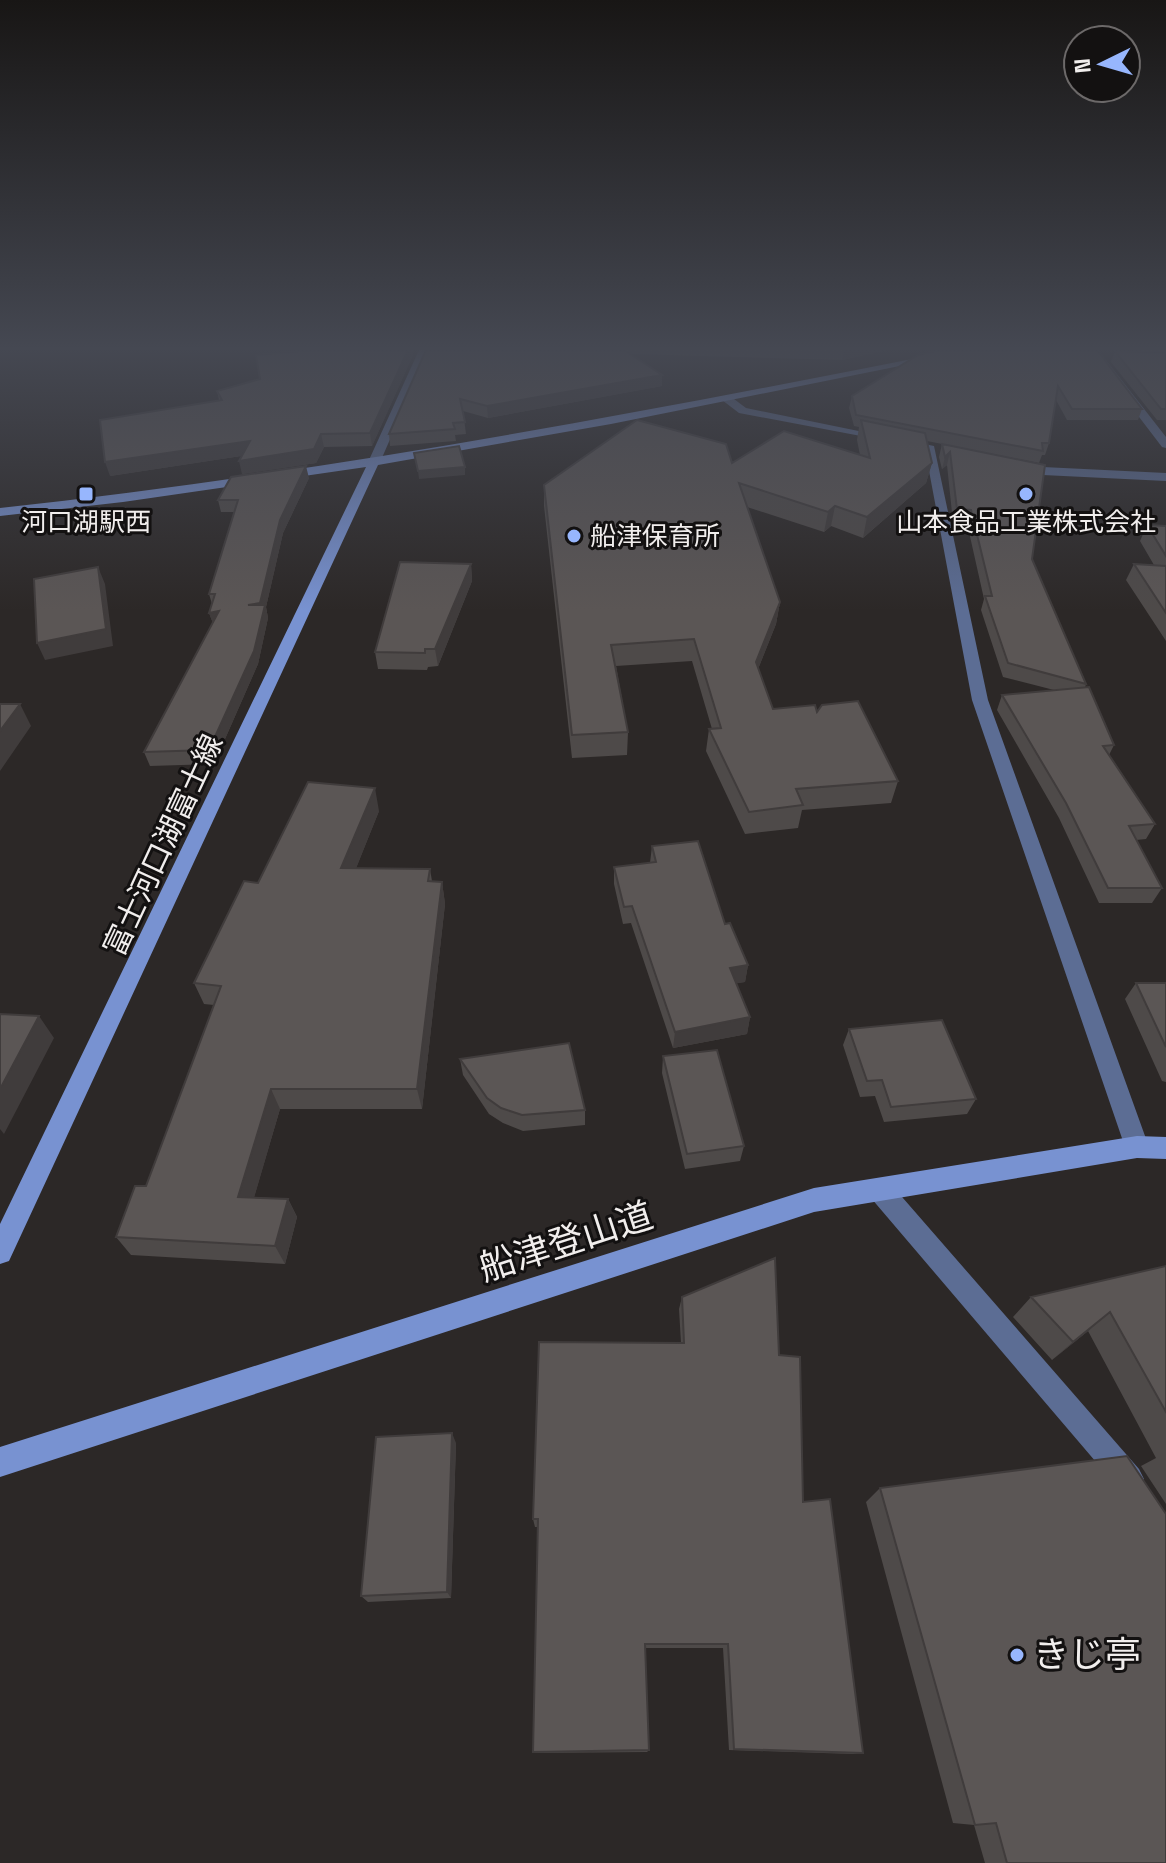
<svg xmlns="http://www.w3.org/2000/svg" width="1166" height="1863" viewBox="0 0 1166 1863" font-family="'Space Grotesk','Noto Sans JP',sans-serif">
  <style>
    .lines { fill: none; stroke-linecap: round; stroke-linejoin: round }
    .street { fill: #5c6d94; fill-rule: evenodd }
    .secondary { fill: #7892d1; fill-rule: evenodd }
    .wall { fill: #4e4a49 }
    .shaded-wall { fill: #403c3c }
    .building { fill: #5b5655; stroke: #403c3c; stroke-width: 2 }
    .poi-dot { fill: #97b6fd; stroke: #131111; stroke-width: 3 }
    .labels { text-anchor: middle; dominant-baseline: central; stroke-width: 6; stroke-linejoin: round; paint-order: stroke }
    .far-poi-label { font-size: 26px; fill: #f1eeed; stroke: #131111 }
    .street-label { font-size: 30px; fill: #f1eeed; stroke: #131111 }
    .near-street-label { font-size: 36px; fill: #f1eeed; stroke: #131111 }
    .near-poi-label { font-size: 36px; fill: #f1eeed; stroke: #131111; text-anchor: start }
  </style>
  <rect width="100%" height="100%" fill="#2c2827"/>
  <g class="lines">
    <path class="street" d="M419,350h10l-48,110 -10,2 -2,-2z
      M1088,350h10l68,87v11l-4,-1z
      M722,396h8l16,12 142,29 -6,3 -143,-27 -17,-13z
      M924,444l10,2 54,254 161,447 -4,8 -8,3 -8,-3 -4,-8 -153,-447z
      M1019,462l24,5 123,6v8l-123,-6 -28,-7 -2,-2z
      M880,1179l9,3 250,287 5,10 -5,10 -10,5 -10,-5 -248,-291 -3,-8 3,-8z"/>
    <path class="secondary" d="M958,350h21l-368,74 -233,41 -369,796 -9,3v-40l366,-757 -243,35 -123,14v-8c323,-35 639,-95 958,-158z
      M1137,1136l29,1v22l-29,-1 -323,54 -814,265v-30l814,-259z"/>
  </g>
  <path class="wall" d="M314,350h99v5l-41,91 -48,1 -8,16 -74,11 -1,-18 -131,20 109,-76 -2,-9 43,-12z
    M426,350h462l-46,10 -212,-6 32,32 -174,32 -25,-7 3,23 -11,1 1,6 -66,5 -1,-12z
    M1097,350l45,59 -4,11h-71l-11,-20 -7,43 -4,12h-3l-3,8 -112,-22 5,22 -6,20 -63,55 -32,-12 -7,6 -77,-25 33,95 -4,22 -18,45 15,40 44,3 81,69 -7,22 -89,7 -4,18 -53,6 -39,-83 3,-22h3l-20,-68 -76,5 12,66 -1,23 -55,3 -28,-252v-21l188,-22 128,-8 -3,-15 2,-13 -5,-1 -5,-18 3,-12z
    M1132,350h34v3z
    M1115,351l51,2v67h-9l-46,-58z
    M942,444l90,115 54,125 -1,4 29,57 -5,10 46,69 -9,15 -10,1 26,48 -10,15h-53l-40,-85 -62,-108 5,-15 52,-5 -51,-13 -22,-67 3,-11 -17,-76 -14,-1 -6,-57 -5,4 -3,-12z
    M309,478l-26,55 -17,74 2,11 -10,46 -44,100 -64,2 -6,-14 69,-129 -4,-10 3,-9 -3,-10 25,-82h-13l-3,-12z
    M1147,525l19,1v115l-40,-61 8,-16 20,1 -14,-24z
    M471,564l1,17 -34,85 -10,1 -1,3 -49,-1 -3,-17z
    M379,811l-23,57 74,1 2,12 10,1 3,22 -23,205h-142l-26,88 34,2 9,18 -12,47 -154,-9 -15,-18 30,-51 68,-181 -10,-1 -10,-21 64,-100z
    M652,846l73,78 23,41 -3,17 -9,1 14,34 -3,17 -74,14 -42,-125 -8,1 -9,-40v-17l36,-4z
    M1136,983h30v99l-4,-1 -37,-82z
    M849,1029l127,70 -9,15 -83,8 -9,-26 -15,1 -17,-52z
    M663,1056l81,90 -4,15 -55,8 -23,-96z
    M460,1059l125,51v15l-62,6 -20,-8 -14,-9 -26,-39z
    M1166,1266v238l-25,-38 15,-8 -68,-127 -36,29 -39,-43 18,-20z
    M682,1297l97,58 24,147 60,251 -10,1 -124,-4 -6,-102h-78l4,102 -2,2 -112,1 -2,-1 5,-225h-3l-2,-8 148,-176 -2,-34z
    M456,1443l-5,155 -83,4 -7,-6z
    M880,1488l286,375h-181l-11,-38 -21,-2 -87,-321z"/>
  <path class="shaded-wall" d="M408,350h5v5l-41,91 -2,-13z
    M844,350h44l-46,10z
    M662,375v11l-174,32 -1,-12z
    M321,434l3,13 -8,16 -74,11 -3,-13z
    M250,441l4,13 -144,22 -5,-14z
    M950,452l-3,13 -5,4 3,-12z
    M932,463l-6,20 -63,55 4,-21z
    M306,466l3,12 -26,55 -17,74 2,11 -10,46 -44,100 -5,-14 71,-230z
    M465,467v8l-46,4 -1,-8z
    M835,506l-4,20 -7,6 4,-20z
    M471,564l1,17 -34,85 -3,-17z
    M98,567l7,17 8,62 -68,14 -8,-17z
    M780,602l-4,22 -24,60 4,-22z
    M219,611l-5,15 -5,-13z
    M20,704l11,22 -31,45v-40z
    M375,788l4,23 -32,80 -6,-23z
    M442,882l3,22 -23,205 -5,-20z
    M748,965l-3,17 -18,3 3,-17z
    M39,1016l15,22 -50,96 -4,-5v-40z
    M750,1017l-3,17 -74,14 2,-16z
    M271,1089l9,20 -31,106 -11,-18z
    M288,1199l9,18 -12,47 -10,-18z
    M1110,1312l-22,19 -36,29 21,-18z
    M452,1433l4,10 -5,155 -4,-6z"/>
  <path class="building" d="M314,350h94l-38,83 -49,1 -7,15 -75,12 11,-20 -145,21 -5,-42 122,-20 -5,-9 43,-12 -4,-24z
    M426,350h198l38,25 -175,31 -27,-7 5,23 -12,1 2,6 -66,5z
    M940,350h157l45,59h-70l-14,-23 -9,57h-7l1,8 -187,-36 -4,-19 66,-41z
    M1115,351l51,2v56h-5z
    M637,420l89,24 6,19 52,-32 86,27 -9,-38 64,13 7,30 -65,54 -32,-11 -7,6 -89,-29 41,119 -24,60 17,47 42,-4 2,7 5,-7 36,-4 40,80 -102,8 7,16 -54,7 -40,-83 12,-1 -27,-89 -83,6 17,87 -56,3 -28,-250z
    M942,444l103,21 -13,94 54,125 -78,-21 -23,-67h7l-21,-86 -14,-1 -7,-57 -5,5z
    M459,446l6,21 -47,4 -4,-18z
    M306,466l-26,54 -20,83 -12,2h17l-11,46 -45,99 -65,2 75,-141 -10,2 6,-19h-6l29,-94h-20l13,-23z
    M1147,525l19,1v30z
    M400,562l71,2 -36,85h-10v4l-50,-1z
    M1134,564l32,2v47z
    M98,567l8,62 -69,14 -3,-64z
    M1089,687l25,58 -11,1 52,78 -26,2 33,62h-54l-42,-85 -64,-108z
    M0,704h20l-20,27z
    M308,782l67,6 -34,80 89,1 -2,12 14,1 -25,207h-146l-33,108 50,2 -13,47 -159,-9 19,-51h11l75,-200 -27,-3 50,-102 14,2z
    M698,841l27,83 5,-1 18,42 -18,3 20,49 -75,15 -43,-126 -8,1 -10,-40 42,-5 -4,-16z
    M1136,983h30v64z
    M0,1014l39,2 -39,73z
    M942,1020l34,79 -85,8 -9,-27 -15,1 -18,-52z
    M569,1043l16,67 -63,5 -21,-7 -14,-10 -27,-39z
    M717,1050l27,96 -57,8 -24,-98z
    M775,1258l4,97 21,2 3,145 27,-3 33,254 -129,-4 -6,-105h-83l4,106 -116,2 5,-233h-5l6,-177 145,1 -2,-46z
    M1166,1266v146l-56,-100 -37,30 -42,-45z
    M452,1433l-5,159 -86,4 15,-159z
    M1127,1456l39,58v349h-159l-11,-40 -21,2 -95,-337z"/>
  <linearGradient id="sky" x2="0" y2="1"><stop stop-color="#181615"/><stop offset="0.57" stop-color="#454852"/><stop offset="1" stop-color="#454852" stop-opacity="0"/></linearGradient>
  <rect width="1166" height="611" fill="url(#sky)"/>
  <g class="poi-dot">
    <rect x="78" y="486" width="16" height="16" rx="4"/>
    <circle cx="1026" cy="494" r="8"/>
    <circle cx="574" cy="536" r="8"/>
    <circle cx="1017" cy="1655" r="8"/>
  </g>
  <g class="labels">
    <g class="far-poi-label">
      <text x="86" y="522">河口湖駅西</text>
      <text x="1026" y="522">山本食品工業株式会社</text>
      <text x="590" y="536" text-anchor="start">船津保育所</text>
    </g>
    <g class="street-label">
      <text transform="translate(163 845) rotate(-65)">富士河口湖富士線</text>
    </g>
    <g class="near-street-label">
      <text transform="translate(566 1242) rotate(-18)">船津登山道</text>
    </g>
    <g class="near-poi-label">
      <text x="1033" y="1655">きじ亭</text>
    </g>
  </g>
  <g transform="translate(1102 64) rotate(265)"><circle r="38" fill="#131111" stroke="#6c6969" stroke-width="2"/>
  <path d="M0-6L14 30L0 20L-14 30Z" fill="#97b6fd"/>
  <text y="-12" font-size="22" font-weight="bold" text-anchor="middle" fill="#f1eeed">N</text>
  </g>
</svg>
